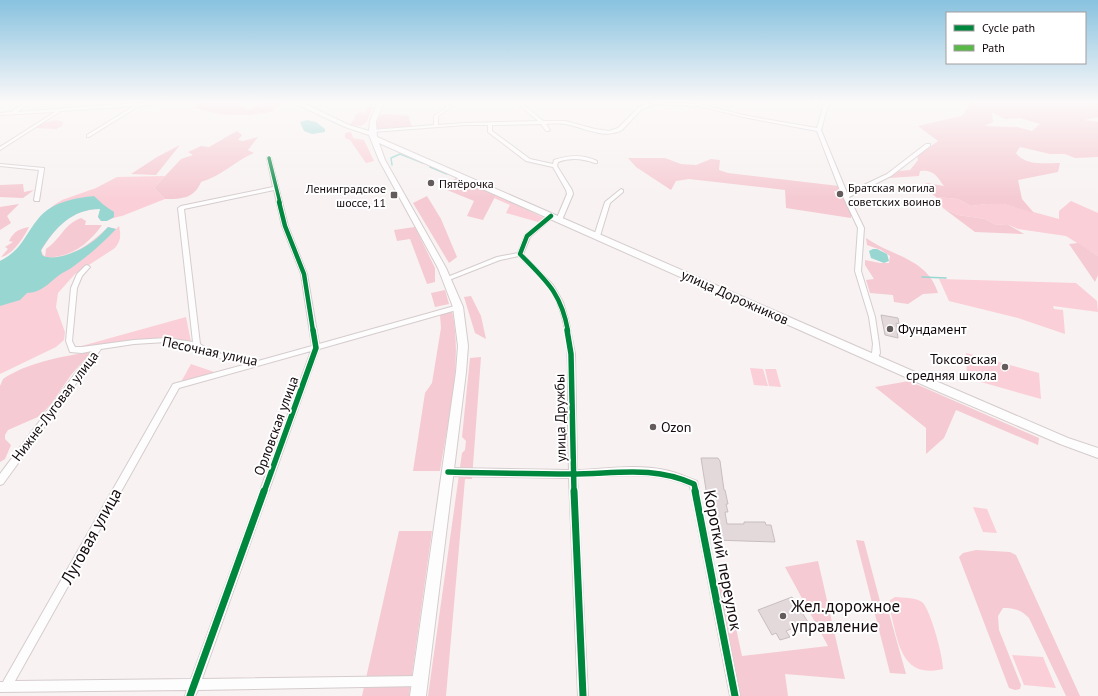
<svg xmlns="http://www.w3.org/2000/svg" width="1098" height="696" viewBox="0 0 1098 696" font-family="'PT Sans',sans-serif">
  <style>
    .green { fill: #facfd7 }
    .forest { fill: #f5cad2; fill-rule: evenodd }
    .water { fill: #98d6d2 }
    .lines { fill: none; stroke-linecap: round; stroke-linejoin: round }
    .stream { stroke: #98d6d2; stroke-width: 1.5 }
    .building { fill: #e3d9db; stroke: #c7bebf }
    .street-casing { stroke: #d5cccd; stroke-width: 2 }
    .secondary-casing { stroke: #d5cccd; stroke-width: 2 }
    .street { fill: #fefdfd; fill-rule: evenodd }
    .secondary { fill: #fefdfd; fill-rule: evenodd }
    .quiet { stroke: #58b947; stroke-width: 2.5; stroke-dasharray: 5.5 2.5; stroke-linecap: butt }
    .cycleway-far3-casing { stroke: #fff; stroke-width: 5 }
    .cycleway-far2-casing { stroke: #fff; stroke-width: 6 }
    .cycleway-far1-casing { stroke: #fff; stroke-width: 8 }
    .cycleway-casing { stroke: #fff; stroke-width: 10 }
    .cycleway-far3 { stroke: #00873e; stroke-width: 3.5 }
    .cycleway-far2 { stroke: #00873e; stroke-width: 4.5 }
    .cycleway-far1 { stroke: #00873e; stroke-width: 5.5 }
    .cycleway { stroke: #00873e; stroke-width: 7 }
    .poi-dot { fill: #645b5c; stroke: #fff; stroke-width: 1.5 }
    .labels { text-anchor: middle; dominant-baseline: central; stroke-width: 4; stroke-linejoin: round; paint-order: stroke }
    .far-poi-label { font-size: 12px; fill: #140a0c; stroke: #fff; text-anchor: start }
    .street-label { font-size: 14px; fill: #140a0c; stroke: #fff }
    .poi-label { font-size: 14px; fill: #140a0c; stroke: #fff; text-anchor: start }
    .near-street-label { font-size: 17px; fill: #140a0c; stroke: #fff }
    .near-poi-label { font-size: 17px; fill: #140a0c; stroke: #fff; text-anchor: start }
  </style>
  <rect width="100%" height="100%" fill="#f8f2f2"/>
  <path class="green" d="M368,107h5l-7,16 -5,3 -11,-1 5,-7v-3l4,-3 6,1z
    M56,120l7,2 -1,4 -6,3 -20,-1 7,-5z
    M351,132l2,6 11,2 10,21 -8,2 -16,-23 -5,-2v-5z
    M165,176l-11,12 11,11 -43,17c-8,1 -14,5 -21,5l-3,-4 3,-8c-29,-1 -46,19 -60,42l4,6c26,2 45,-13 63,-30l8,2 3,-3c2,9 2,15 -4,22l-40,26 -17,19 -2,14 9,25 -1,8 -8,7 -56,27v-113l13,-6 26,-37 15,-13 8,-5 34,-12 21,-11z
    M496,195l48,23 -6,4 -32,-9 4,-8 -16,-7z
    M936,197l22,2 13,7 15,-2h18l55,15v-8l12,-10 27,12v43l-32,-20 -48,-7 -11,-5 -11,1 -11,-6 -27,-4 -15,-7z
    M939,279l137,4 21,18 1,11 -45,-6 1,3 9,1 2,24 -47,-16 -69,-17z
    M186,317l5,25 -24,-5 -31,3 -53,8 -5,-1z
    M966,353l73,20 2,26 -74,-21z
    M191,364l26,9 -36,9z
    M750,368l13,1 5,17 -14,-1z
    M765,369h11l5,18 -12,-1z
    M973,507l14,2 10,24 -14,-1z
    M895,597c8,1 22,0 28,6 8,9 20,53 20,66 -44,11 -45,-31 -54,-63l1,-6z
    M1012,655l31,2 13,31 -32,-3z"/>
  <path class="forest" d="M200,102h38l9,8 20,-8 17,1 -12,6 2,2c-26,6 -54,5 -79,-3z
    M971,102h127v15l-14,3 14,2v35l-23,1 -10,-4h-15l-30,-7 -4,6c9,13 30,10 44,10l-2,9 -40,8 4,19 12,14 -30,-9h-18l-15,2 -13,-7 -22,-2 -13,-11 4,-3 17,3c-7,-10 -11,-17 -24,-15l-1,5 -30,2 10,-7 11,-1 8,-10 -1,-4 21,-15 -20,-15 44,-10zM992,112l13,7 15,-1 20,6 -8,7 -15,-4 -32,-1 8,-4z
    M386,114l24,2 -1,3 3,8 -34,2 -2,-4 4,-10z
    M237,131l5,4 -4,5 5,1 15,-4 -10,13 6,3c-19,8 -32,23 -53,29 -7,17 -20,17 -36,17l-11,-11 27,-29 12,-4 -5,-3 13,-6 8,1z
    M180,145l-24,30 -25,-1 26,-17z
    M628,158h37l16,6 15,1 15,-6 9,1 -1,10 9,3 111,13 3,6 -8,-1 2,6 9,1 6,12v8l-65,-10 -1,-18 -96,-11 -13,2 -5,9 -35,-23z
    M456,178l40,17 -13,25 -16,-4 7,-15 -32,-13z
    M23,184l1,8 10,-2 -11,8 -23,-1v-12z
    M427,196l14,23 16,38 -8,6 -36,-60z
    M19,204l-12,12 4,7 -11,7v-23z
    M943,208l15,7 27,4 11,6 11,-1 17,10 -49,-2z
    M81,218l5,3 -1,4h17c-13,19 -33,34 -57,32l1,-8c15,-10 18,-25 35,-31z
    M29,227c-5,10 -16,28 -28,30l7,-8 -3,-2 8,-5 -4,-1c5,-10 10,-12 20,-14z
    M415,227l20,41v14l-8,2 -17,-45 -13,2 -3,-11z
    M866,238c27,19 61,20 72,55l-15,1 -15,10 -14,-2 -1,-7 -23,-2 -4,-13 8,-1 -9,-14v-5l15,3h9l1,-7 -9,-6 -14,-5z
    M1078,243l20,13v19l-3,7 -26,-38z
    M445,290l4,14 -14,3 -4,-14z
    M471,296l10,20 5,23 -11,-6 -11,-36z
    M452,311c11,52 -4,109 -12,160h-27l12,-78 7,-10 9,-55 -1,-13z
    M91,352l-20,23 -20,29 -11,12 -32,14 -3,5v4l6,6 -6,14 -5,3v-76l3,-7c23,-16 60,-23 88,-27z
    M481,357l-9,122h-7l-19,217h-18l34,-243 3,-3 1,-9 -4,-4 8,-79z
    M909,381l130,57 -1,7 -82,-35 -12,28 -18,16v-26l-51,-41z
    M399,531h33l-23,165h-47z
    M856,540l8,1 17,64 6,1 19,68 -16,-1z
    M976,550l34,2 6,3 64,141h-14l-37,-78c-8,-8 -14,-10 -26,-10l-5,8 1,14 22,55 -1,4 -5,1 -6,-2 -50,-131 4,-4z
    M818,561l27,118 -60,-5 3,22h-48l-23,-113 7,-11 18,84 86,-10 -43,-79z"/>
  <path class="water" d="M307,120l9,2 9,7v3l-13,2 -8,-3 -4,-9z
    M94,196c6,6 12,11 20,16v5l-7,4h-6l-3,-4 2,-8c-28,0 -45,19 -59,41l1,5c12,8 40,-5 50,-13 6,-4 11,-10 16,-15l8,2c-13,14 -27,26 -42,37 -5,4 -11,6 -16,10 -10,8 -18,17 -31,17l-7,7 -20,6v-45c22,-11 24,-25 38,-42 13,-17 37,-21 56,-23z
    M873,249h4l10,5 2,7 -5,2 -13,-5 -2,-7z"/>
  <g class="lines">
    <path class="stream" d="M392,165l-1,-7 9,-4 23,9
      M430,167l17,7
      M922,277l24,1"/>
  </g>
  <path class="building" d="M881,315l17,3 1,6 -3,-1 2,15 -13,-3z
    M701,458h17l2,3 4,29h1l3,14h-2l2,8h-3l2,12h17v-2h21l1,3h5l4,17 -61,-2z
    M792,597l16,25 -22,9 4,6 -10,3 -4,-7 -4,2 -14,-25z"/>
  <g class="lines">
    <g class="street-casing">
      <path id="street" d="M26,102h6l-15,10 134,-10h25l-37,4 -50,31h-2v-2l47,-29 -73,5 -61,39v-3l55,-35 -55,3v-2l11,-1z
        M444,102h4l2,6 -12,8v9l27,-2 73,-2 -22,-19h5l22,19h22l30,8 14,2 9,-3 20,-20 10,-5 -3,-1 53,2 50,12 69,12 6,-20 -11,-6h6l6,4 3,-4h5l-5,6 -6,22 26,63 40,-19 39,-30h4v2l-39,30 -42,21 15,31 -3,43 14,46 4,27 1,9 -3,7h-6l-1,-2 2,-5 1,-9 -4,-27 -14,-46 3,-43 -19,-40 -22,-57 -69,-13 -50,-12 -46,-2v1l-11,5 -19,20c-18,10 -38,-3 -57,-6 -6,-1 -13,-1 -19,0l4,6 -2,1h-2l-5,-7 -49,1v6l38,28 23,5 1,-4c15,-5 29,-6 43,1v2h-2c-13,-4 -23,-6 -37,-1l-1,4 15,24 1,4 -11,26 -3,2 -3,-2 11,-26 -1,-4 -13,-23 -27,-6 -38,-29v-7h-23l-93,7 -2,-1 2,-1 62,-5v-9l12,-8z
        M267,157l4,1 17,68 19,48 12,70 139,-39 3,2 -1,2 -141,40 -117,330 218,-3 4,1 1,4 -1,4 -4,1 -222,4 -3,6h-10l2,-6 -187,2v-10h3l170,-298 74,-20 -38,-8 -14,-9 -29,-5 -32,2 -33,5 -98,135 -3,1v-11l92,-123 -10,2 -12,-1 -4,-11 5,-53 6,-14 8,-8 2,-1 3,2 -8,9 -5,12 -5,53 3,6h7l52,-7 32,-2 27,4 -15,-134 3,-2 92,-19 -6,-29zM274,190l8,36 19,48 11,72 -54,15 -45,-9 -13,-8 -16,-135zM311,351l-120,328 -176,2 164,-293z
        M0,164l44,4v1l-5,32h-4l-1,-1 5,-30 -39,-4z
        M621,189l2,1v2l-13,11 -10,33 -1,1h-4l-1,-1 11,-34z
        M551,214l3,2 -1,1 -23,20 -7,17 30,31 10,17 5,17 7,35 2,116c29,-1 59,-6 88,0 11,2 21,7 32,11l43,215h-10l-40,-210c-37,-16 -73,-10 -113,-9l11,219h-10l-9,-218 -121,-2 -3,-1 -1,-3 1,-3 3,-1 121,2c-1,-24 -1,-49 -1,-73 0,-34 2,-74 -16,-105 -9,-14 -22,-24 -33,-36l-19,4 -51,20 -2,1 -3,-2 1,-1 52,-21 21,-4 7,-18z"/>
    </g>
    <g class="secondary-casing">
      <path id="secondary" d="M292,102h9l48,23 20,6 1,-10 8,-19h6l-8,19 1,16 561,245 130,56 30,10v10l-38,-14 -130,-56 -551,-245 6,17 61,108 17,39 5,39 -2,26 -40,324h-16l46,-324 2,-26 -5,-39 -15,-39 -59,-108 -10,-25 -24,-8z"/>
    </g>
    <use href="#street" class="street"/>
    <use href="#secondary" class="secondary"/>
    <path class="quiet" d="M650,102v2"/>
    <g class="cycleway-far3-casing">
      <path id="cycleway-far3" d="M269,158l11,45"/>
    </g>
    <g class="cycleway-far2-casing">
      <path id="cycleway-far2" d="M279,202l6,24 19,48 9,57
        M551,216l-24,20 -7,18c26,27 41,38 48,77"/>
    </g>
    <g class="cycleway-far1-casing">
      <path id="cycleway-far1" d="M567,330l4,24 3,138
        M448,472c41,1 82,2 123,2 44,0 81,-9 123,10l2,8
        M264,492l52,-144 -3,-18"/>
    </g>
    <g class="cycleway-casing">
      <path id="cycleway" d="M574,491l9,205
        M695,491l40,205
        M190,696l74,-205"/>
    </g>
    <use href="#cycleway-far3" class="cycleway-far3"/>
    <use href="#cycleway-far2" class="cycleway-far2"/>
    <use href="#cycleway-far1" class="cycleway-far1"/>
    <use href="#cycleway" class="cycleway"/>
  </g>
  <linearGradient id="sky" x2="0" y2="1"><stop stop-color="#88c2df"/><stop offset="0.51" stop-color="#fcf9f9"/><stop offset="1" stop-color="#fcf9f9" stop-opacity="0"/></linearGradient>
  <rect width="1098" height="200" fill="url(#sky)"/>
  <g class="poi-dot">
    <circle cx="431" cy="183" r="4"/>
    <circle cx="840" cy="194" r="4"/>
    <rect x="390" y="191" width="8" height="8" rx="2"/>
    <circle cx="890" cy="329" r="4"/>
    <circle cx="1005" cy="367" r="4"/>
    <circle cx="653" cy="427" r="4"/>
    <circle cx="783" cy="616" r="4"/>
  </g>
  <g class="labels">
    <g class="far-poi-label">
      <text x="439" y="183">Пятёрочка</text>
      <text x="848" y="187">Братская могила<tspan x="848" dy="14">советских воинов</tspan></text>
      <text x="386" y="188" text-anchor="end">Ленинградское<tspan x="386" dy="14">шоссе, 11</tspan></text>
    </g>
    <g class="street-label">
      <text transform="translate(735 297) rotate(24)">улица Дорожников</text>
      <text transform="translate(210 351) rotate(12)">Песочная улица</text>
      <text transform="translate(55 406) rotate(-53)">Нижне-Луговая улица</text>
      <text transform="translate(560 418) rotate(-91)">улица Дружбы</text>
      <text transform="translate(276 426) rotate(-70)">Орловская улица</text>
    </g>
    <g class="poi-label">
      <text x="898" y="329">Фундамент</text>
      <text x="997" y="359" text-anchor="end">Токсовская<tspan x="997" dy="16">средняя школа</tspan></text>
      <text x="661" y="427">Ozon</text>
    </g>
    <g class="near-street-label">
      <text transform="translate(91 536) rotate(-61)">Луговая улица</text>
      <text transform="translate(723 560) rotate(79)">Короткий переулок</text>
    </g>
    <g class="near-poi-label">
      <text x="791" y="606">Жел.дорожное<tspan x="791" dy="20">управление</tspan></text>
    </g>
  </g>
  <rect x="946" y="12" width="140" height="52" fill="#ffffff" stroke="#a19d9e"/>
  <rect x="954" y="25" width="20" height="6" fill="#00873e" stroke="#a19d9e"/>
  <text x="982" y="32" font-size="12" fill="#140a0c">Cycle path</text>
  <rect x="954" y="45" width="20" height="6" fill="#58b947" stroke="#a19d9e"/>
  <text x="982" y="52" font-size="12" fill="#140a0c">Path</text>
</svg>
